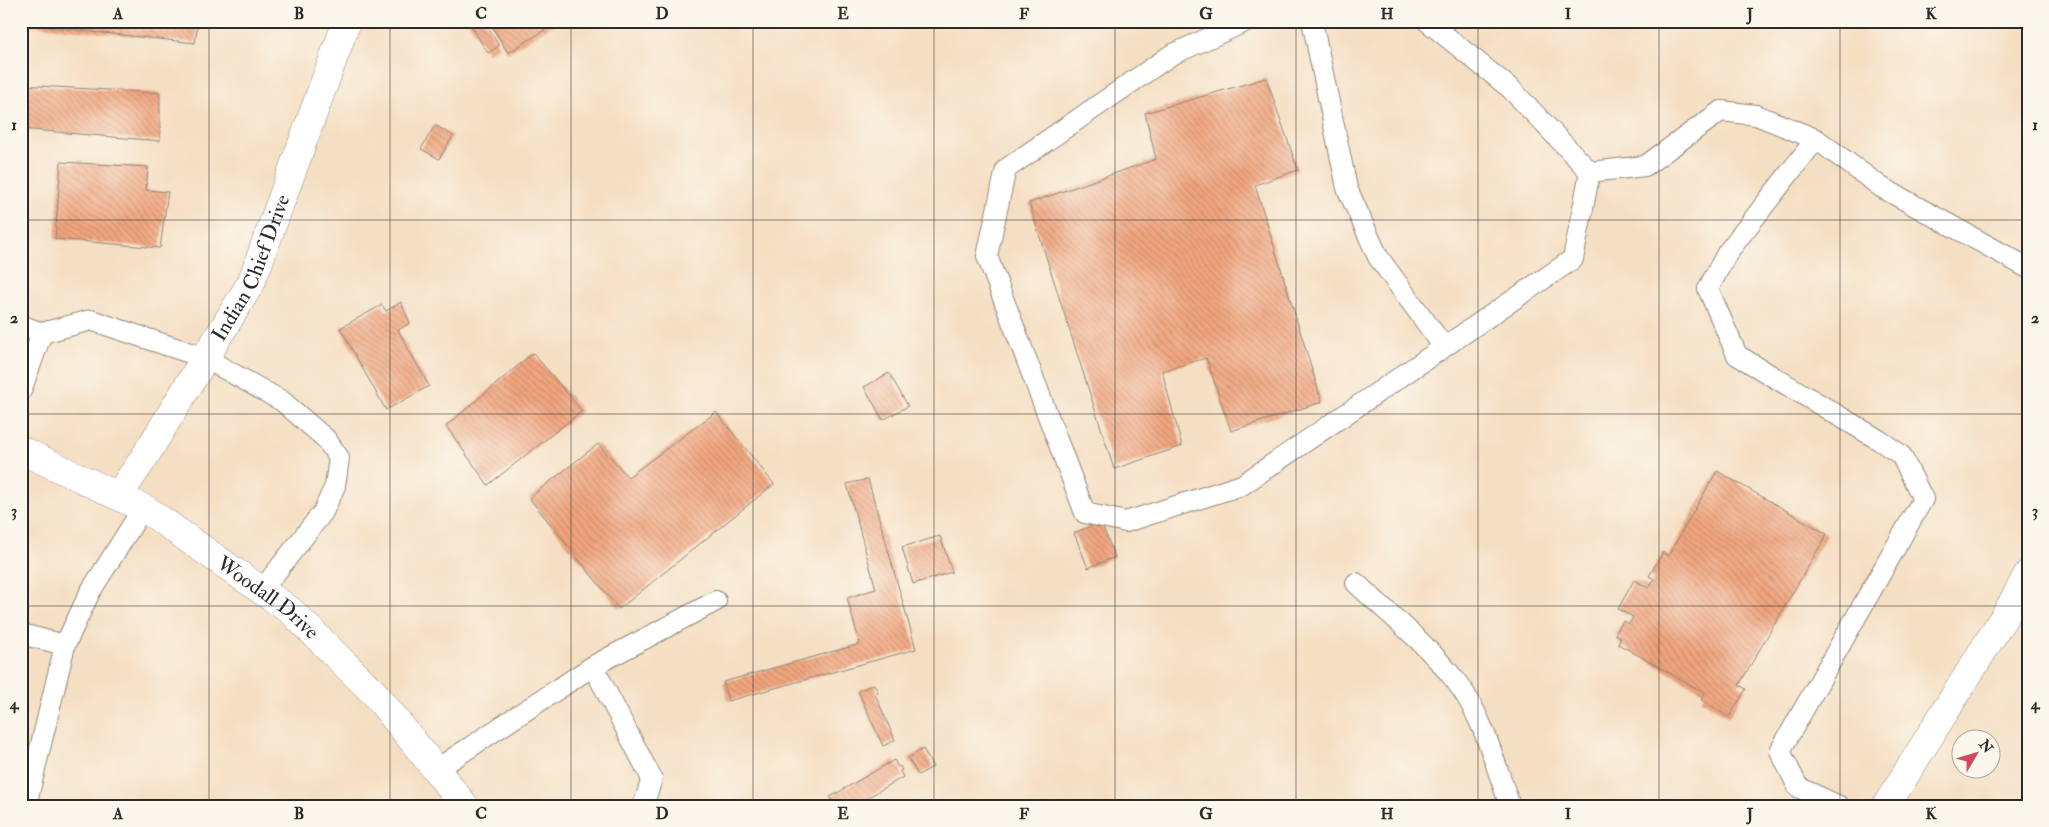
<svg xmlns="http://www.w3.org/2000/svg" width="2049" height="827" viewBox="0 0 2049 827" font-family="'IM FELL Double Pica',serif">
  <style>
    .building { fill: url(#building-back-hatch) }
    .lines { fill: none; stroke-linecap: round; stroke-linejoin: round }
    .service-casing { stroke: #908577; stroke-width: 22 }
    .minor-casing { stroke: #908577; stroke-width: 29 }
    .service { stroke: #fff; stroke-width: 20 }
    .minor { stroke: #fff; stroke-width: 28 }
    .grid { fill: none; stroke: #2b2b2b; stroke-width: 1; stroke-opacity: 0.55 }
    .labels { text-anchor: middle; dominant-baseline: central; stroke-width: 4; stroke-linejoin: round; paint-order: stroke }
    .street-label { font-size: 21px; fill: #2b2b2b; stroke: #fbf7ec }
    .neatline { fill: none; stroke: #2b2b2b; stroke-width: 2 }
    .grid-label { font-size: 16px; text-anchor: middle; font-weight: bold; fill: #2b2b2b }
  </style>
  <defs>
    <pattern id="building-back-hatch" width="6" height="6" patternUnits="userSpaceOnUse" patternTransform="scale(1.25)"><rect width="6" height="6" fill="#f2a67f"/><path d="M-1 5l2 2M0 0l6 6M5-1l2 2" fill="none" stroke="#c48768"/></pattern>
  </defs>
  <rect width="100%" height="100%" fill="#fbf7ec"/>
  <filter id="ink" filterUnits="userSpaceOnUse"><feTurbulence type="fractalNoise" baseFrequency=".02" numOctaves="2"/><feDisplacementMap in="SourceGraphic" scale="10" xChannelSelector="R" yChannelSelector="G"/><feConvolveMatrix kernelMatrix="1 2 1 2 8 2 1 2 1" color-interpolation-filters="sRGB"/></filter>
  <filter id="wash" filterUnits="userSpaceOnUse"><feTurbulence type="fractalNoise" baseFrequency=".0096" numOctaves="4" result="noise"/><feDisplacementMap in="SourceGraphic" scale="20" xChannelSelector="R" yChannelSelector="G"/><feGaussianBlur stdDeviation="1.12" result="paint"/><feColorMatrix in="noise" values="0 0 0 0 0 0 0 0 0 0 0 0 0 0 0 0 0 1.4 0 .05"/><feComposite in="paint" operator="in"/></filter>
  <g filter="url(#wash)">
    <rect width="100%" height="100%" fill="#f5dfc3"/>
    <g id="blocks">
      <path class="building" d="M21,21h177l-3,22 -174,-19z
        M473,21h11l15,25 -11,7 -19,-30z
        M489,21h70l-51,32z
        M1266,78l32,92 -43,15 67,217 -91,29 -25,-73 -44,13 20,75 -68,23 -85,-266 127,-44 -11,-46z
        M21,85l139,8v48l-139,-12z
        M435,125l18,11 -14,23 -18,-10z
        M61,162l87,5 -2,23 22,2 -8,56 -105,-9z
        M401,302l9,21 -12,7 31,56 -43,24 -46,-82 42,-23 4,6z
        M533,353l49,58 -94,74 -42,-59z
        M889,373l19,33 -25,14 -19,-33z
        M716,412l58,72 -155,125 -90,-111 69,-54 30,33z
        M1717,471l110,63 -88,151 7,4 -17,28 -28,-17 4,-7 -87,-49 3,-6 -6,-4 8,-13 6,3 4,-7 -15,-8 16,-29 15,8 5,-9 -5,-3 14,-24 5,4z
        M868,479l48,170 -188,52 -5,-19 137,-38 -13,-46 29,-9 -29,-105z
        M1101,522l14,35 -27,11 -14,-35z
        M940,536l12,36 -39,12 -11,-37z
        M874,684l4,8 -3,2 20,46 -12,6 -25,-55z
        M923,749l10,18 -15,8 -10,-17z
        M894,760l4,7 2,-1 2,4 -2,1 3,6 -50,29h-18l-5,-9z"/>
    </g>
  </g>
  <g filter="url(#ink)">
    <use href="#blocks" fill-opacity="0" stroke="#908577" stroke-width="1"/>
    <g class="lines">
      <g class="service-casing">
        <path id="service" d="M1247,21l-76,34 -165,114 -19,87 98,257 41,9 116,-37 331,-226 17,-87
          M1312,21l35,167 31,69 66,90
          M1427,21l84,68 79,83
          M1816,139l-89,114 -19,36 29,66 142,85 22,15 22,44 -143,252 18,36 41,19
          M1590,172l55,-6 76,-55 35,4 60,24 65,48 147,81
          M21,325l21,8 49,-13 114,38 77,43 44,38 13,19 -4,28 -12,26 -61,78
          M21,391l21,-58
          M1356,583c33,31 71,61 99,97 28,35 40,84 55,126
          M21,634l44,11
          M593,666l59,113 -9,27
          M437,769l156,-103 123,-65
          M26,806l39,-161 25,-53 53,-84"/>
      </g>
      <g class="minor-casing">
        <g id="minor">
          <path id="s1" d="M21,450l126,60 144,101 84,83 90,112"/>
          <path id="s2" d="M118,496l24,-35 109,-178 96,-262"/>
          <path d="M1886,806l123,-197 19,-35"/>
        </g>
      </g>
      <use href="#service" class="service"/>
      <use href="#minor" class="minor"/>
    </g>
  </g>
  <path class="grid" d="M209,21v785M390,21v785M571,21v785M753,21v785M934,21v785M1115,21v785M1296,21v785M1478,21v785M1659,21v785M1840,21v785M21,220h2007M21,414h2007M21,606h2007"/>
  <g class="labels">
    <g class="street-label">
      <text stroke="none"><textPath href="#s2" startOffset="265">Indian Chief Drive</textPath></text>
      <text stroke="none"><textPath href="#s1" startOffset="289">Woodall Drive</textPath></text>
    </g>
  </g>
  <rect width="2049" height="827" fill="none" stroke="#fbf7ec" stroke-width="55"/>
  <g transform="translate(1976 754) rotate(52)"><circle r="24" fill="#fbf7ec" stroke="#a8a59f"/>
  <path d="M0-4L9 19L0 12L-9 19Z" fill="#d1495b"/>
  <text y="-8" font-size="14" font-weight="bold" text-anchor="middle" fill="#2b2b2b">N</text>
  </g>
  <rect x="28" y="28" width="1994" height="772" class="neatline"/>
  <g class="grid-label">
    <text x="118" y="19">A</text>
    <text x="299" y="19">B</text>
    <text x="481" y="19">C</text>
    <text x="662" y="19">D</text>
    <text x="843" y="19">E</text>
    <text x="1024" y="19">F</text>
    <text x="1206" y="19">G</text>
    <text x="1387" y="19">H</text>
    <text x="1568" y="19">I</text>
    <text x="1750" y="19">J</text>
    <text x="1931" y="19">K</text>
    <text x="14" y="130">1</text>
    <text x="2035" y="130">1</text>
    <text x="14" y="323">2</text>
    <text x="2035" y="323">2</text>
    <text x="14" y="516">3</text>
    <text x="2035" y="516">3</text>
    <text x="14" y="709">4</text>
    <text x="2035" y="709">4</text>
    <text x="118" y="819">A</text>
    <text x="299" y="819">B</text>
    <text x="481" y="819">C</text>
    <text x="662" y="819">D</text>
    <text x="843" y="819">E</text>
    <text x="1024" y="819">F</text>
    <text x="1206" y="819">G</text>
    <text x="1387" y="819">H</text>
    <text x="1568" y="819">I</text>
    <text x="1750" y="819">J</text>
    <text x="1931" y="819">K</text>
  </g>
</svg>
